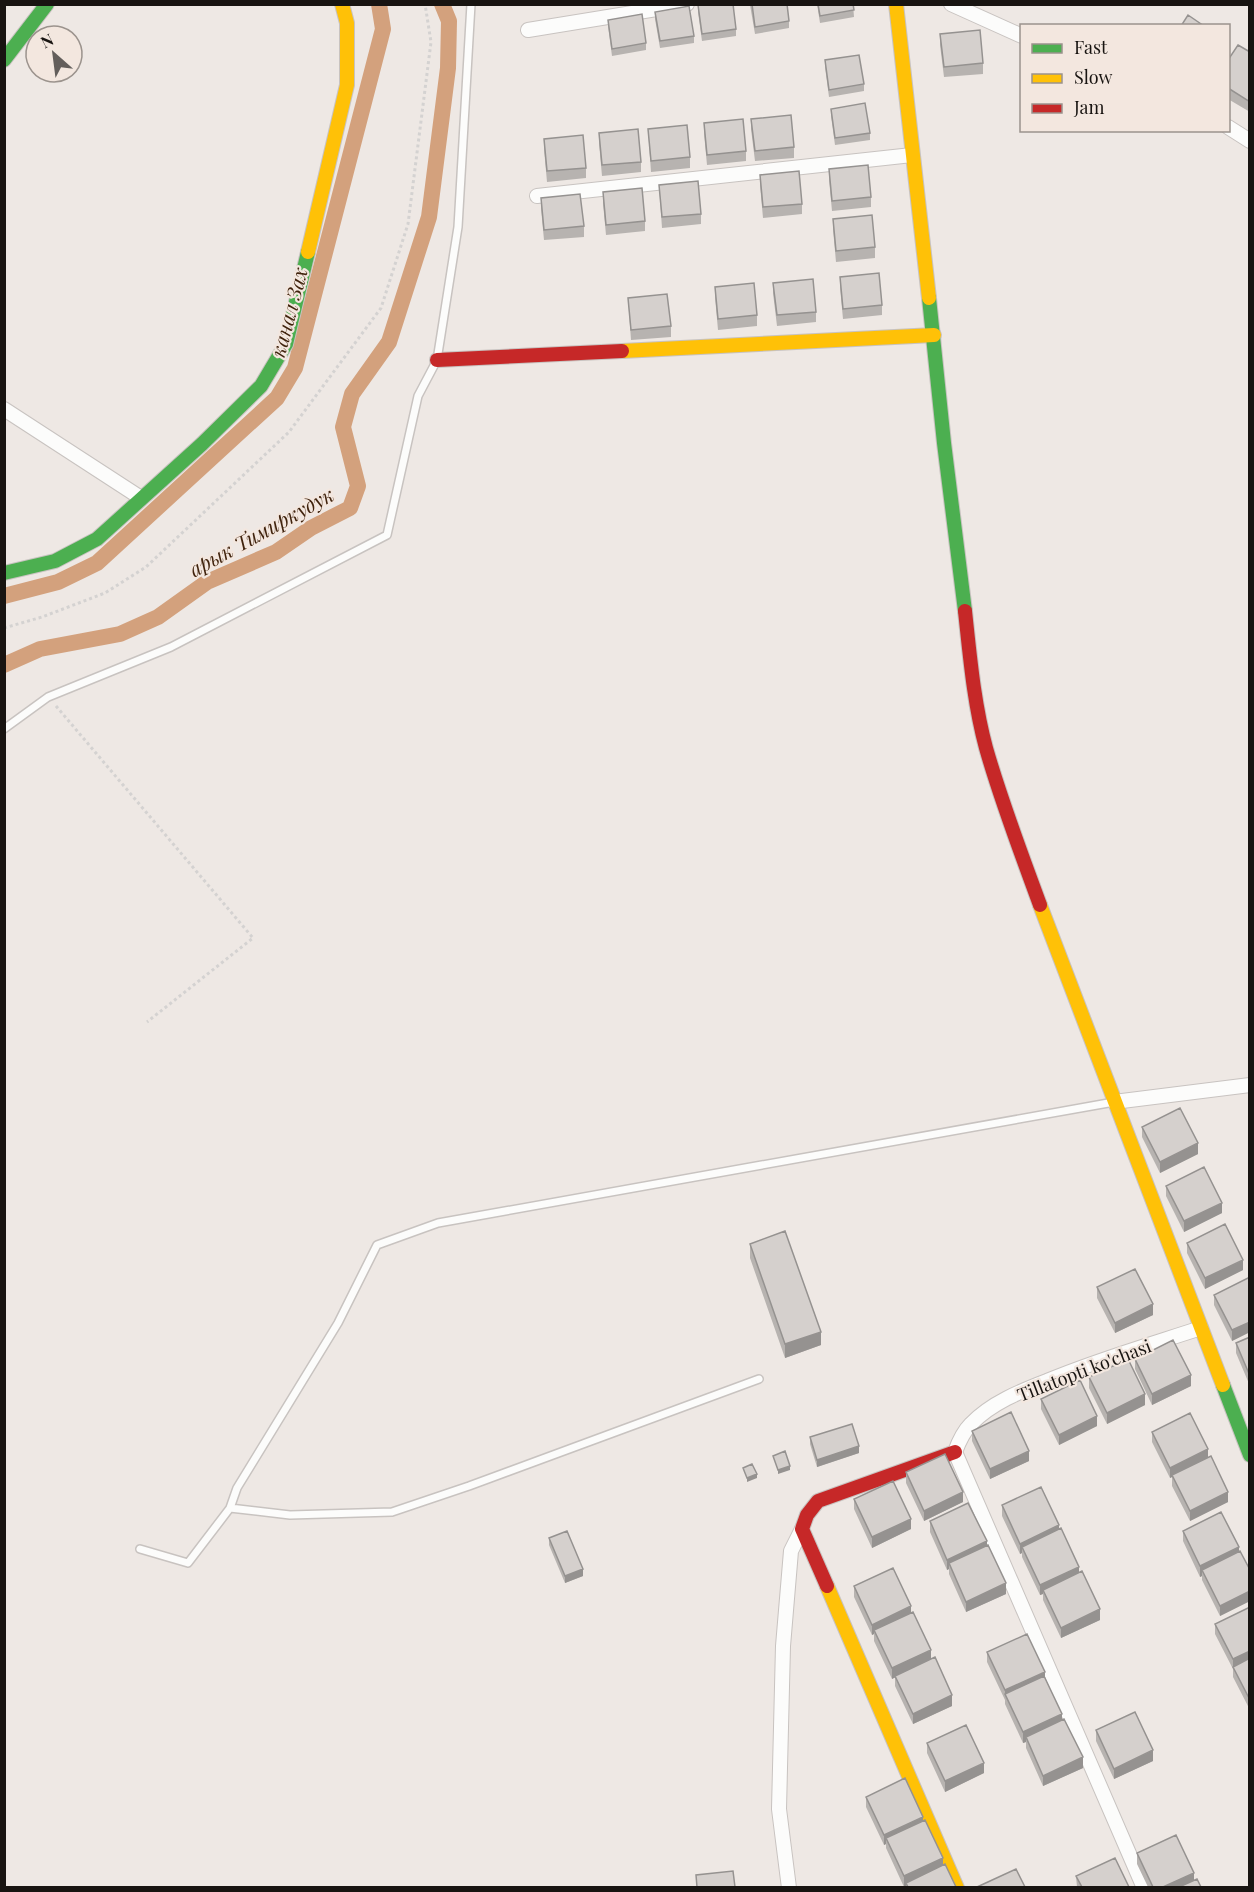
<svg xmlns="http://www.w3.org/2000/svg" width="1254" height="1892" viewBox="0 0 1254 1892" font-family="'Playfair Display',serif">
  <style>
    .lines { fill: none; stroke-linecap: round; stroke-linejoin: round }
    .canal { stroke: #d3a17d; stroke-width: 16 }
    .lane-casing { stroke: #c8c3c0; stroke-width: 10 }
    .street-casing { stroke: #c8c3c0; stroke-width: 16 }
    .fast-casing { stroke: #c8c3c0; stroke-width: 16 }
    .slow-casing { stroke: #c8c3c0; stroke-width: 16 }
    .jam-casing { stroke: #c8c3c0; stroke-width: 16 }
    .path { stroke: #d4d2d1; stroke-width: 3; stroke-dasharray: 3 3; stroke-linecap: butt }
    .lane { stroke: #fcfcfb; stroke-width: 7 }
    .street { stroke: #fcfcfb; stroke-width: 14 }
    .fast { stroke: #4caf50; stroke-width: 14 }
    .slow { stroke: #ffc107; stroke-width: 14 }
    .jam { stroke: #c62828; stroke-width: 14 }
    .wall { fill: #b7b3b0 }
    .shaded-wall { fill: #959290 }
    .building { fill: #d5d0cd; stroke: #959290; stroke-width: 1.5 }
    .labels { text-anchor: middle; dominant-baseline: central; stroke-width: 4.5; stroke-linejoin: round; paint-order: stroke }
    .street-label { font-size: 18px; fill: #181411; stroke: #f3e7df }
    .water-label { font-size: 20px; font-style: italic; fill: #40230d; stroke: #f3e7df }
  </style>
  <rect width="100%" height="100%" fill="#eee8e4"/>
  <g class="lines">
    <path class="canal" d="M4,596l54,-14 39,-19 180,-165 18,-30 88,-339 -4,-25
      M4,665l36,-16 80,-15 38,-17 49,-35 69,-30 35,-24 39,-20 8,-22 -15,-59 9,-33 37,-52 40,-125 19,-149 1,-47 -7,-17"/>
    <g class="lane-casing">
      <path id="lane" d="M4,729l44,-32 123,-50 216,-112 31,-139 19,-36 21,-133 13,-223
        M230,1508l60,7 102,-3 77,-26 290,-107
        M140,1549l48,14 42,-55 7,-20 101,-165 39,-78 61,-22 676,-121"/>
    </g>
    <g class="street-casing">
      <path id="street" d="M951,4l71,32
        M528,30l159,-26
        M1228,127l22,14
        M537,196l375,-41
        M4,409l137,89
        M1114,1102l136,-17
        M789,1888l-10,-79 4,-163 8,-95 11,-22
        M1144,1888l-189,-436c4,-11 8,-20 16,-28 20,-21 50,-33 76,-43 50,-21 102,-36 154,-53"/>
    </g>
    <g class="fast-casing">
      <path id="fast" d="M4,60l43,-56
        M929,298l15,145 21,168
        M4,573l51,-12 42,-22 105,-95 59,-58 25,-42 22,-92
        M1223,1385l27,70"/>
    </g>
    <g class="slow-casing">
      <path id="slow" d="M896,4l33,294
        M308,252l39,-167v-62l-5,-19
        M622,351l312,-16
        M1040,905l183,480
        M827,1586l130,302"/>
    </g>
    <g class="jam-casing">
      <path id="jam" d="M437,360l185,-9
        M965,611c5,46 9,93 21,137 15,53 35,105 54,157
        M827,1586l-25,-57 5,-14 11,-14 137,-49"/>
    </g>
    <path class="path" d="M4,628l38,-11 63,-24 41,-26 143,-135 92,-124 27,-84 23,-182 -6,-38
      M56,706l197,232 -106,84"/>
    <use href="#lane" class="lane"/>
    <use href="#street" class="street"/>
    <use href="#fast" class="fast"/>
    <use href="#slow" class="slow"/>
    <use href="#jam" class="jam"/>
  </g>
  <path class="wall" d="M787,4l2,17v7l-34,6 -5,-29z
    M817,4h36l1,13 -34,6z
    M698,5l38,24v7l-34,5 -4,-29z
    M655,12l39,24v7l-34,5 -5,-29z
    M608,20l38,23v7l-34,6 -4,-30z
    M940,34l43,29v11l-39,3 -4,-32z
    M1250,52v60l-22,-13v-39z
    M825,60l39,24v7l-35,6 -4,-30z
    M831,109l39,24v7l-35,5 -4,-29z
    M751,119l43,28v11l-39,3 -4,-32z
    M704,123l42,28v10l-39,4 -3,-32z
    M648,129l42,28v11l-39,4z
    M599,133l42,29v10l-39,4 -3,-33z
    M544,139l42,29v10l-39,4 -3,-33z
    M829,169l42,28v10l-39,4 -3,-32z
    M760,175l42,29v10l-39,4 -3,-33z
    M659,185l42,29v10l-39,4z
    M603,192l42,29v10l-39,4 -3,-32z
    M541,198l43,28v11l-40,3 -3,-32z
    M833,219l42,28v11l-39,4 -3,-33z
    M840,277l42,28v10l-39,4 -3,-32z
    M773,283l43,29v10l-39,4 -4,-33z
    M715,287l42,28v11l-39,4 -3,-33z
    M628,298l43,28v11l-40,3z
    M1142,1127l56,27 -38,19 -18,-36z
    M1166,1186l56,27 -38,19 -18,-36z
    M1187,1243l56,27 -38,19 -18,-36z
    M750,1244l71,101 -36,13 -35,-100z
    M1250,1277v55l-18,9 -18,-36v-10z
    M1097,1287l56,28 -38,18 -18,-35z
    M1250,1337v49l-14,-33v-10z
    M1135,1359l56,27 -39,19 -17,-36z
    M1089,1377l56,28 -38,19 -18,-36z
    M1041,1399l56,27 -38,19 -18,-36z
    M972,1431l57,30 -39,18 -18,-38z
    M1152,1432l56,26 20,44 -38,19 -18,-35v-9l-2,1 -18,-36z
    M810,1437l49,16 -42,14 -7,-23z
    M906,1472l57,30 -39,19 -18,-38z
    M854,1499l57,30 -39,19 -18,-39z
    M1002,1505l57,24 20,43 21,48 -39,18 -18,-38v-6l-3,1 -18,-38v-4l-2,1 -18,-38z
    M930,1521l57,25 19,48 -40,18 -17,-38v-5l-2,1 -17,-38z
    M1183,1531l56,21 11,18v31l-30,15 -18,-36v-4l-2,1 -17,-36z
    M549,1538l34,38 -18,7 -16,-38z
    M854,1586l57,27 41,93 -39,18 -18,-38v-9l-3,2 -18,-38v-7l-2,1 -18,-38z
    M1250,1607v103l-17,-33v-8l-18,-35v-10z
    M987,1652l58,25 38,91 -40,18 -17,-38v-6l-3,1 -18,-39v-4l-18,-38z
    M1096,1730l57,31 -39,18 -18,-38z
    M927,1743l57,30 -39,19 -18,-39z
    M866,1797l57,24 20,44 13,22h-50v-1l-2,1 -18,-39v-4l-2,1 -18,-38z
    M1137,1853l57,28 7,6h-53l-11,-23z
    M1076,1876l53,11h-52z"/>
  <path class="shaded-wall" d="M1198,1143v11l-38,19v-11z
    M1222,1203v10l-38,19v-11z
    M1243,1260v10l-38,19v-11z
    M1153,1304v11l-38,18v-10z
    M1250,1322v10l-18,9v-11z
    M821,1332v13l-36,13v-14z
    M1191,1375v11l-39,19v-11z
    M1145,1394v11l-38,19v-11z
    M1097,1416v10l-38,19v-10z
    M859,1446v7l-42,14v-7z
    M1208,1449v10l-38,19v-10z
    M1029,1451v10l-39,18v-10z
    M790,1466v4l-12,4v-4z
    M757,1474v4l-10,4v-4z
    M963,1492v10l-39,19v-10z
    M1228,1492v10l-38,19v-10z
    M911,1519v10l-39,19v-11z
    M1059,1525v10l-37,12v6l-2,1v-10z
    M987,1541v10l-38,12v6l-2,1v-10z
    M1239,1547v11l-37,12v6l-2,1v-11z
    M1079,1567v10l-36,13v4l-3,1v-10z
    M583,1569v7l-18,7v-7z
    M1006,1583v11l-40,18v-10z
    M1250,1591v10l-30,15v-10z
    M911,1606v10l-37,14v4l-2,1v-10z
    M1100,1609v11l-39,18v-10z
    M931,1650v10l-39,19v-11z
    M1250,1651v11l-17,5v-8z
    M1045,1672v10l-40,12v-4z
    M952,1695v11l-39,18v-10z
    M1062,1714v10l-36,13v5l-3,1v-11z
    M1153,1750v11l-39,18v-10z
    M1083,1757v11l-40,18v-10z
    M984,1763v10l-39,19v-11z
    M923,1817v10l-37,11v6l-2,1v-10z
    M943,1858v10l-37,15v3l-2,1v-11z
    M1194,1873v11l-9,3h-22z"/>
  <path class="building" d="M733,4l3,25 -34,5 -4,-29z
    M752,4h35l2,17 -34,6z
    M818,4h35l1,6 -34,6z
    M689,6l5,30 -34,5 -5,-29z
    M642,14l4,29 -34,6 -4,-29z
    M1188,15l16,11h-23z
    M980,30l3,33 -39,4 -4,-33z
    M1238,45l12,7v50l-22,-14v-28z
    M859,55l5,29 -35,6 -4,-30z
    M865,103l5,30 -35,5 -4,-29z
    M791,115l3,32 -39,4 -4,-32z
    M743,119l3,32 -39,4 -3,-32z
    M687,125l3,32 -39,4 -3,-32z
    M638,129l3,33 -39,3 -3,-32z
    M583,135l3,33 -39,3 -3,-32z
    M868,165l3,32 -39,4 -3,-32z
    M799,171l3,33 -39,3 -3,-32z
    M698,181l3,33 -39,3 -3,-32z
    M642,188l3,33 -39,4 -3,-33z
    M580,194l4,32 -40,4 -3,-32z
    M872,215l3,32 -39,4 -3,-32z
    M879,273l3,32 -39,4 -3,-32z
    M813,279l3,33 -39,3 -4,-32z
    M754,283l3,32 -39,4 -3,-32z
    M667,294l4,32 -40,4 -3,-32z
    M1180,1108l18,35 -38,19 -18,-35z
    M1204,1167l18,36 -38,18 -18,-35z
    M1225,1224l18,36 -38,18 -18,-35z
    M785,1231l36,101 -36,12 -35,-100z
    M1135,1269l18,35 -38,19 -18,-36z
    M1250,1277v45l-18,8 -18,-35z
    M1250,1337v39l-14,-33z
    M1173,1340l18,35 -39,19 -17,-35z
    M1128,1359l17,35 -38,19 -18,-36z
    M1080,1380l17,36 -38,19 -18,-36z
    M1011,1412l18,39 -39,18 -18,-38z
    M1190,1413l18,36 -38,19 -18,-36z
    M852,1424l7,22 -42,14 -7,-23z
    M785,1451l5,15 -12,4 -5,-14z
    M945,1454l18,38 -39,19 -18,-39z
    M1211,1456l17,36 -38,19 -18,-36z
    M752,1464l5,10 -10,4 -4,-10z
    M893,1481l18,38 -39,18 -18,-38z
    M1041,1487l18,38 -39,19 -18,-39z
    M968,1503l19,38 -40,19 -17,-39z
    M1221,1512l18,35 -39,19 -17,-35z
    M1061,1528l18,39 -39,18 -18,-38z
    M567,1531l16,38 -18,7 -16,-38z
    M988,1545l18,38 -40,19 -17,-39z
    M1240,1551l10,19v21l-30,15 -18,-36z
    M893,1568l18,38 -39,19 -18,-39z
    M1082,1571l18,38 -39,19 -18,-38z
    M1250,1607v44l-17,8 -18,-35z
    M913,1612l18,38 -39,18 -18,-38z
    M1027,1634l18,38 -40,18 -18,-38z
    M935,1657l17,38 -39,19 -18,-38z
    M1250,1658v42l-17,-33z
    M1044,1676l18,38 -39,18 -18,-38z
    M1135,1712l18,38 -39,19 -18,-39z
    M1064,1719l19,38 -40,19 -17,-39z
    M966,1725l18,38 -39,18 -18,-38z
    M905,1778l18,39 -39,18 -18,-38z
    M925,1820l18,38 -39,18 -18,-38z
    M1176,1835l18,38 -31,14h-10l-16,-34z
    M1115,1858l14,29h-47l-6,-11z
    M945,1864l11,23h-48l-2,-4z
    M1016,1869l9,18h-48z
    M733,1871l2,16h-38l-1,-12z
    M1197,1879l4,8h-22z"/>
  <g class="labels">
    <g class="street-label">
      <text transform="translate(1084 1370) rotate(-21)">Tillatopti ko'chasi</text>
    </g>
    <g class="water-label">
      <text transform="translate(288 312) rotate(-75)">канал Зах</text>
      <text transform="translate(261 531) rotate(-29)">арык Тимиркудук</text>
    </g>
  </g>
  <rect width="1254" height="1892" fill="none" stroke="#181411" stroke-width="12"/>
  <rect x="1020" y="24" width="210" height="108" fill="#f3e7df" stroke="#9b938d" stroke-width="1.5"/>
  <rect x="1032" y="44" width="30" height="9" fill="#4caf50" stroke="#9b938d" stroke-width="1.5"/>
  <text x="1074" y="54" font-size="18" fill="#181411">Fast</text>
  <rect x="1032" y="74" width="30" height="9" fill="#ffc107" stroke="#9b938d" stroke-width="1.5"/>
  <text x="1074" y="84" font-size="18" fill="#181411">Slow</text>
  <rect x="1032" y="104" width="30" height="9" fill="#c62828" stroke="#9b938d" stroke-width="1.5"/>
  <text x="1074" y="114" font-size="18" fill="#181411">Jam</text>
  <g transform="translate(54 54) rotate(332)"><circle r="28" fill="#f3e7df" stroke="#9b938d" stroke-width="1.5"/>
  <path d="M0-4.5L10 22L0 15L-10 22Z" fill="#635e5b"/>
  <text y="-9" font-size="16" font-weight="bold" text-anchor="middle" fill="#181411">N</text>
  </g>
</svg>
